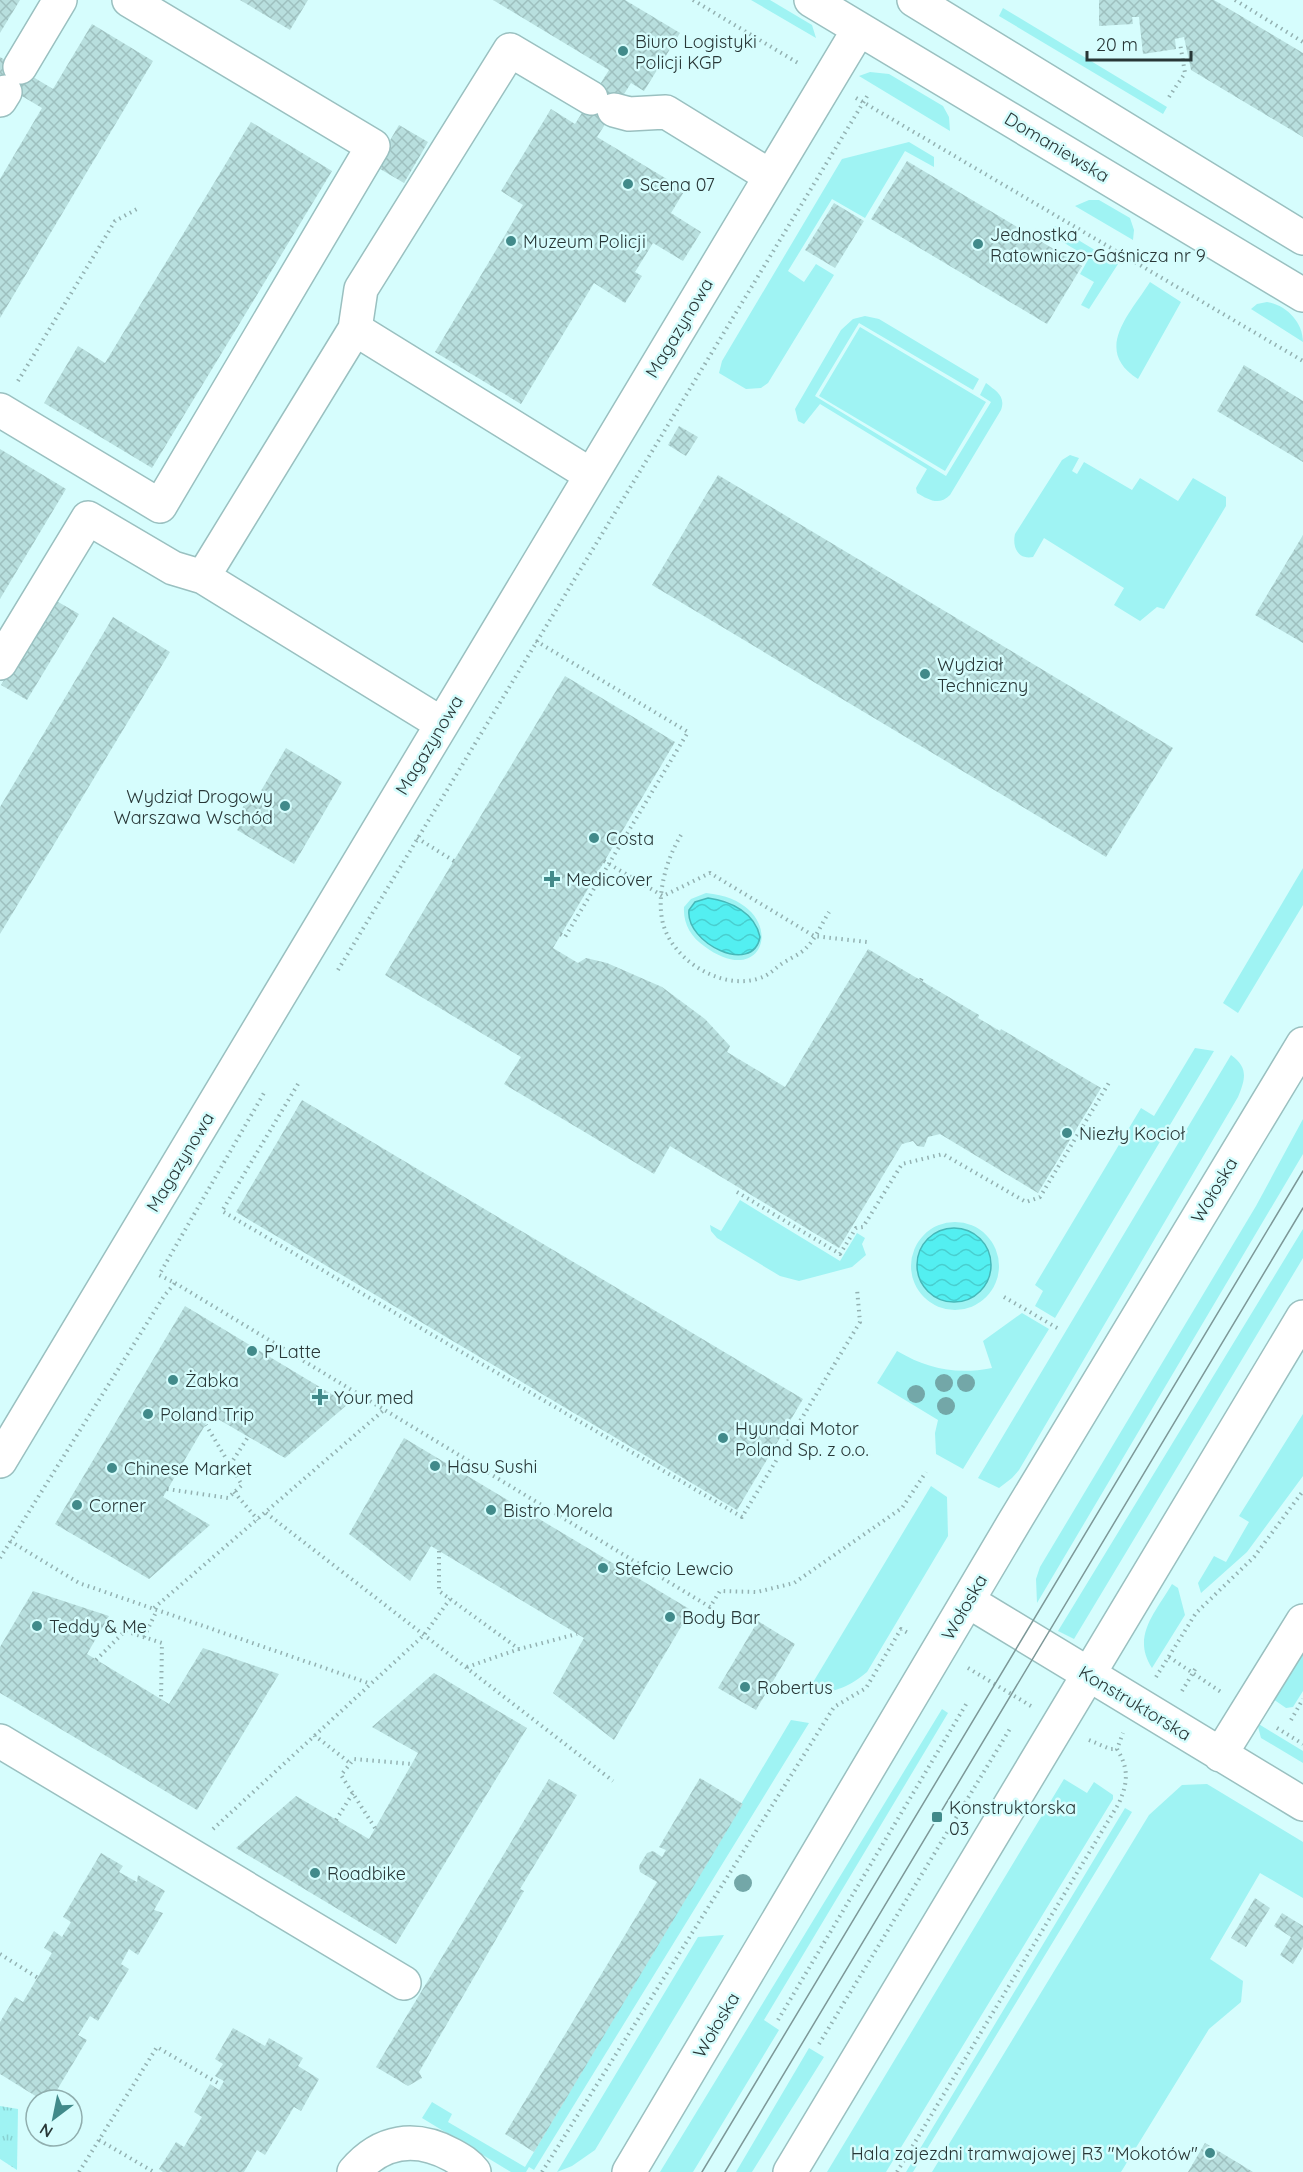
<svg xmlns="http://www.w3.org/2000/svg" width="1303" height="2172" viewBox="0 0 1303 2172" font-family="Quicksand,sans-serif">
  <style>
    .grass { fill: #9ff3f3; fill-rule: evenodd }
    .park { fill: url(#park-tufts) }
    .water { fill: url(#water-waves); stroke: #46b8b9; stroke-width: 1.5 }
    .building { fill: url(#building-cross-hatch) }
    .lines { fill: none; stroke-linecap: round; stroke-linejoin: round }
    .minor-casing { stroke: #9ac0c0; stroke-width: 36 }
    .major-casing { stroke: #9ac0c0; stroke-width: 36 }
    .path { stroke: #93b1b1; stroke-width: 4; stroke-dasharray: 1.5 4.5; stroke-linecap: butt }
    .minor { stroke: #fff; stroke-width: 33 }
    .major { stroke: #fff; stroke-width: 33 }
    .tram { stroke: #7d9898; stroke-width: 1.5 }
    .tree { fill: #73a7a8 }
    .poi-dot { fill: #418a8a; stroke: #d6fdfd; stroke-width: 2 }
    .labels { text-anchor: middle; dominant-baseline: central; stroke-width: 5; stroke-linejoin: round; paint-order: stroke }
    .poi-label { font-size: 18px; fill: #283737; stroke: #d6fdfd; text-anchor: start }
    .street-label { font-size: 18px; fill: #283737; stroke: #d6fdfd }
  </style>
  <defs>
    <pattern id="park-tufts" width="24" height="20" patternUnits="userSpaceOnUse" patternTransform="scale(1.5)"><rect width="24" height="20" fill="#9ff3f3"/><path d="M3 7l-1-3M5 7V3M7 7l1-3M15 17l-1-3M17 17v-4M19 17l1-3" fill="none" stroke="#89d1d1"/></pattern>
    <pattern id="water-waves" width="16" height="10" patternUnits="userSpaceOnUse" patternTransform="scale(1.5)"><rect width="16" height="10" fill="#53eff1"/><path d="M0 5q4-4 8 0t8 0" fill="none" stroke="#48cecf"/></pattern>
    <pattern id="building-cross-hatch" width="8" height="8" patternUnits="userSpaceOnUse" patternTransform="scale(1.5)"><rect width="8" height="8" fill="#b8dfde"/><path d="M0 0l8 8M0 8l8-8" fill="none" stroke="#9ec0bf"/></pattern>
  </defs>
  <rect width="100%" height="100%" fill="#d6fdfd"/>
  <path class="grass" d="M751,0h19l42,25 4,13z
    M1003,8l164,99 -4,7 -164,-98z
    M870,72l19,2 54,32 6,11 1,14 -91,-55z
    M909,142l25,15v10l-29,-16 -40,67 -33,-19 -44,72 16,11 12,-18 18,11 -66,108 -7,5 -15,1 -27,-16 3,-12 120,-202z
    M1089,200h10l31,18 4,12 -1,10 -58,-34z
    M1055,226l63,38 -29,45 -8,-4 13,-23 -14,-8 9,-16 -36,-22 -9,4 -3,-4z
    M1150,282l31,20 -43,77c-45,-29 -9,-64 12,-97z
    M1267,302c19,3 36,20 36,40l-52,-33 6,-5z
    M865,316l14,3 100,60 -6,11 -114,-67 -44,73 131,80 45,-74 -11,-7 6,-12c10,8 20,13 15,27l-51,85c-11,11 -21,5 -33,-2l-1,-5 11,-19 -107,-65 -16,20 -6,-3 -3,-12 46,-79 12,-11z
    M860,327l126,75 -41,69 -126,-75z
    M1070,455l9,3 -7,13 5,3 7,-12 48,28 8,-12 38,23 15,-23 33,19v9l-62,103 -7,-2 -17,14 -26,-16 10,-17 -80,-50 -11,19c-15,3 -21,-10 -18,-23l47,-74z
    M1303,868v37l-65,108 -15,-10z
    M706,893c85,8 63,102 -2,53 -13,-9 -21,-22 -20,-39l7,-8zM708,898c19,2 48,19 52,39l-49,9c-14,-11 -20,-19 -22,-36l6,-8z
    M1195,1048l19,3 -159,267 -20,-12 8,-15 -8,-6 106,-177 13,8z
    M1231,1055c17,12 15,23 7,42l-219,373 -7,8 -13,10 -21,-10z
    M1303,1119v35l-266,449 -1,-24 4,-12 216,-361z
    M740,1200l100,61 17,-28 8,5 -3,6 4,11 -14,12 -53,14 -19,-5 -63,-38 -6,-7 -1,-6 11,6z
    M911 1266a44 44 0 1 1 88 0a44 44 0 1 1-88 0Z
    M1303,1229v29l-229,381 -16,-8z
    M1022,1313l27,16 -86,140 -27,-15 -1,-21 3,-13 -61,-37 20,-32c31,18 59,24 95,17l-9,-27z
    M1303,1414v62l-56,76 -46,41 -3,-10 16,-27 12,6 23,-40 -10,-6z
    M931,1486l16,11 1,39 -81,136c-20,17 -36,21 -61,22z
    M1172,1584l6,4 7,27 -33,53c-21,-32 4,-56 20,-84z
    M1303,1650v41l-10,16 -7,1 -13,-9z
    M942,1709l6,4 -184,307 15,10 -86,142h-33z
    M791,1720l18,3 -275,447 -5,-3 -3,5h-15l-89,-54 10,-16 20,12 -4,8 77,45z
    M1257,1723l46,28v12l-42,-25z
    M1064,1779l23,14 7,-11 19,13v4l-227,373h-59z
    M1207,1784l96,58v56l-43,-25 -50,86 33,22 -2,21 -32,27 -88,143h-189l217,-357 33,-30z
    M1125,1808l7,4 -219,360h-7z
    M724,1935l-129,215 -23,16 -15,6 141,-235z
    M809,2048l15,9 -72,115h-16z"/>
  <path class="park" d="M0,2106l18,3 -1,61 -17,-11z"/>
  <path class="water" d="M708,898c23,3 47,15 52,39 -7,39 -75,6 -71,-27l6,-8z
    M917 1265a37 37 0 1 1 74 0a37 37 0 1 1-74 0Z"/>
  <path class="building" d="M0,0h20l-20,33z
    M240,0h68l-18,30z
    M493,0h132l55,33 -36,58 -13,-8 -34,54 88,53 -14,23 30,19 -18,29 -30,-18 -18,29 7,4 -17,27 -31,-20 -73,121 -86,-52 88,-147 -22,-14 50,-82 24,15 34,-54z
    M1099,0h115l89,53v84l-112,-67 -7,-33 -9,2 1,10 -33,5 -4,-37h-7l1,7 -34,2z
    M92,24l61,37 -153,257v-139l42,-71 -42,-25v-26l53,32z
    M251,122l81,49 -180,297 -108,-65 34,-57 27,17z
    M399,125l29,17 -24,41 -29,-17z
    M907,161l175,105 -35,58 -176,-105z
    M834,203l30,18 -29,47 -30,-18z
    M1244,365l59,36v61l-86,-51z
    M679,426l19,11 -12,19 -18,-11z
    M0,449l66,40 -66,110z
    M718,475l455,273 -67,109 -454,-272z
    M1303,535v108l-48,-28z
    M53,599l26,15 -52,86 -26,-15z
    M113,617l57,35 -170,282v-127z
    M565,676l110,66 -122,206 25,15 8,-5 21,5 55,24 43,32 25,27 -3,6 58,35 83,-138 111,66 -1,3 22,13 1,-2 100,59 -63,105 -98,-59 -12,3 -4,10 -7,-1 -4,-5 -11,3 -63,104 -169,-102 -16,28 -66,-40 -84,-50 17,-27 -136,-82z
    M286,748l56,34 -48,82 -57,-34 9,-14 -6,-4 9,-15 6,4z
    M302,1100l501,299 -66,111 -501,-298z
    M185,1306l163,98 -63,54 -74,-43 -48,82 47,28 -61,54 -94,-55z
    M404,1438l287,172 -77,130 -61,-47 31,-55 -153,-92 -21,35 -61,-47z
    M33,1591l76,25 -22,38 82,50 34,-56 76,26 -82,136 -197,-117v-46z
    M758,1621l37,23 -39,66 -38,-22z
    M434,1673l93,55 -131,216 -160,-96 60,-52 73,43 49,-86 -46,-26z
    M700,1778l43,26 -209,348 -29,-18 152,-252 -17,-10 -1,-6 8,-13 6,-2 9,6 4,-7 -7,-3z
    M549,1779l28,16 -57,94 4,2 -105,181 3,6 -14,8 -32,-19z
    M101,1853l22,13 -4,6 18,10 1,-7 27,16 -11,19 9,3 -25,42 -9,-6 -8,15 8,5 -31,52 -8,-5 -12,19 9,5 -36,60h-9l-42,-26v-52l15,-25 8,5 29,-49 -8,-5 10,-17 8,6 9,-15 -8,-5z
    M1255,1898l15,10 -24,39 -15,-9z
    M1282,1913l21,13v21l-10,17 -13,-9 11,-18 -17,-11z
    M233,2028l32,18 4,-8 34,20 -5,8 21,13 -18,32 -7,-4 -29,48 -8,-5 -13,22h-81l-4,-3 17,-27 8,5 18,-30 -8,-5 16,-28 9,6 5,-9 -9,-5 8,-12 -8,-5z
    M1205,2143l25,15 23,14h-65z"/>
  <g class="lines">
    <g class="minor-casing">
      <path id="minor" d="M811,0l492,295
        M914,0l389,238
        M20,67l40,-67
        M0,100l5,-8
        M614,110l15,4 37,-2 104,64
        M355,329l236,146
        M0,410l160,96 213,-360 -244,-146
        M0,663l88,-145 85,50 30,9
        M442,724l-239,-147 152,-248 6,-40 149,-239 81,48
        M0,1461l859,-1432
        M968,1601l335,203
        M0,1741l404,242
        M1220,1755l83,-134
        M354,2172c27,-32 61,-37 98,-17 9,5 16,9 22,17"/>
    </g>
    <g class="major-casing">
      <path id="major" d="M629,2172l384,-648 290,-480
        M790,2172l513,-855"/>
    </g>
    <path class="path" d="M693,0l105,63
      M1235,0l68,42
      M1169,97l16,-24 -5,-30
      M856,98l447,263
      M18,381l97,-160 22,-12
      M536,641l152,91 -123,205 -5,-3
      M681,835c-14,23 -24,57 -19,84 7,39 57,71 95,60 11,-3 15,-8 23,-14 8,-6 20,-10 27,-18 9,-9 15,-24 22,-35
      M417,838l37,23
      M604,861l59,35 47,-23 104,63 53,6
      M338,970l531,-877
      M921,980l2,-4
      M298,1084l-76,127 520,306 118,-195 -3,-33
      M737,1192l103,62 16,-26 7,-1 39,-63 41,-10 83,48 14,-5 70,-116
      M175,1283l535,324 10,-16 37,1 37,-9 108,-75 24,-36
      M1004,1297l55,32
      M230,1465l18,-28
      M167,1489l61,9 14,-13 -36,-60
      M234,1492l24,28
      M266,1513l347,268
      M10,1541l69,42 292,101
      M439,1551v40l80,58 58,-15
      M0,1558l164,-262 11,-13 -16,-8 105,-182
      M154,1608l230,-198
      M144,1637l13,-27
      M1169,1657l52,35
      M96,1660l29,-29 37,12 -1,57
      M467,1667l52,-18
      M968,1668l63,38
      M1156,1677l40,-64 58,-56 49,-66
      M1182,1691l15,-25
      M1291,1720l12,-21
      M1277,1728l26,16
      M314,1735l36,28
      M1089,1740l21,9h7
      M336,1820l17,-27
      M375,1828l-34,-53 13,-16 58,5
      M213,1829l211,-194 26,-36
      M0,1954l38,24
      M778,2020l190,-319
      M819,2044l192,-317
      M99,2140l55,32
      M79,2172l78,-125 64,38
      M542,2172l292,-465 32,-19 35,-59 9,5
      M897,2172l222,-369c9,-21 10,-34 -2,-54l6,-16"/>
    <use href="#minor" class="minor"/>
    <use href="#major" class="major"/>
    <path class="tram" d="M702,2172l601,-1001
      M725,2172l578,-964"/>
  </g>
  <g class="tree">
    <circle cx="944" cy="1383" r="9"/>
    <circle cx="966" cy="1383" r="9"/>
    <circle cx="916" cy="1394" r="9"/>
    <circle cx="946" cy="1406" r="9"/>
    <circle cx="743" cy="1883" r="9"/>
  </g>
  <g class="poi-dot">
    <circle cx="623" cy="51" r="6"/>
    <circle cx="628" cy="184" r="6"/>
    <circle cx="511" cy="241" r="6"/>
    <circle cx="978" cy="244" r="6"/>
    <circle cx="925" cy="674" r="6"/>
    <circle cx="285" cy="806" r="6"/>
    <circle cx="594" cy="838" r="6"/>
    <path d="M549 870h6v6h6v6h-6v6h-6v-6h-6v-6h6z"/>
    <circle cx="1067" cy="1133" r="6"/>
    <circle cx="252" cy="1351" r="6"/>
    <circle cx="173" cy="1380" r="6"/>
    <path d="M317 1388h6v6h6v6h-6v6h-6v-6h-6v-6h6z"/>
    <circle cx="148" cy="1414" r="6"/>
    <circle cx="723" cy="1438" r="6"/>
    <circle cx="435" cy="1466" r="6"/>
    <circle cx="112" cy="1468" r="6"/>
    <circle cx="77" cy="1505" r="6"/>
    <circle cx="491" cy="1510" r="6"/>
    <circle cx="603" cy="1568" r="6"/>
    <circle cx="670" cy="1617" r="6"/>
    <circle cx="37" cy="1626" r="6"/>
    <circle cx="745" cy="1687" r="6"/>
    <rect x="931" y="1811" width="12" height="12" rx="3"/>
    <circle cx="315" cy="1873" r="6"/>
    <circle cx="1210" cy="2153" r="6"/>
  </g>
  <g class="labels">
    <g class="poi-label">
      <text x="635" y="41">Biuro Logistyki<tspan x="635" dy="21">Policji KGP</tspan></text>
      <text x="640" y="184">Scena 07</text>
      <text x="990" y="234">Jednostka<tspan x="990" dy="21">Ratowniczo-Gaśnicza nr 9</tspan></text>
      <text x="523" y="241">Muzeum Policji</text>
      <text x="937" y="664">Wydział<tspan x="937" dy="21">Techniczny</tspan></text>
      <text x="273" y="796" text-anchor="end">Wydział Drogowy<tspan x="273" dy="21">Warszawa Wschód</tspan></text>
      <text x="606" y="838">Costa</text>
      <text x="566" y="879">Medicover</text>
      <text x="1079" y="1133">Niezły Kocioł</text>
      <text x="264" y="1351">P'Latte</text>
      <text x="185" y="1380">Żabka</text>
      <text x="334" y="1397">Your med</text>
      <text x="160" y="1414">Poland Trip</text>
      <text x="735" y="1428">Hyundai Motor<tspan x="735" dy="21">Poland Sp. z o.o.</tspan></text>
      <text x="447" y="1466">Hasu Sushi</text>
      <text x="124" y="1468">Chinese Market</text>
      <text x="89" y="1505">Corner</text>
      <text x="503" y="1510">Bistro Morela</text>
      <text x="615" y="1568">Stefcio Lewcio</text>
      <text x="682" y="1617">Body Bar</text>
      <text x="49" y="1626">Teddy &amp; Me</text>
      <text x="757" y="1687">Robertus</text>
      <text x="949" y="1807">Konstruktorska<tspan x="949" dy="21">03</tspan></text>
      <text x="327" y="1873">Roadbike</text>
      <text x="1198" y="2153" text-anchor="end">Hala zajezdni tramwajowej R3 "Mokotów"</text>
    </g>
    <g class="street-label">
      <text transform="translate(1057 147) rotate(31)">Domaniewska</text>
      <text transform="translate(679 328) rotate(-59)">Magazynowa</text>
      <text transform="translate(429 745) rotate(-59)">Magazynowa</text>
      <text transform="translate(180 1162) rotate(-59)">Magazynowa</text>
      <text transform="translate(1214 1190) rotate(-59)">Wołoska</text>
      <text transform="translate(964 1607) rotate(-60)">Wołoska</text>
      <text transform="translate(1135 1703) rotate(31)">Konstruktorska</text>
      <text transform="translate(716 2025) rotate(-59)">Wołoska</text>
    </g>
  </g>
  <g transform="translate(54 2118) rotate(212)"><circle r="28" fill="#d6fdfd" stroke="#90aeae" stroke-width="1.5"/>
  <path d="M0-4.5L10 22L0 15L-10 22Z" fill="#418a8a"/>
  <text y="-9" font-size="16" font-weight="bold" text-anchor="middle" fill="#283737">N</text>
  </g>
  <path d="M1087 51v9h104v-9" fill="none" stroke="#283737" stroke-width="3"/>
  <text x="1096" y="51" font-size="18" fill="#283737" stroke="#d6fdfd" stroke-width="4.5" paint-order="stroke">20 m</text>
</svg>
